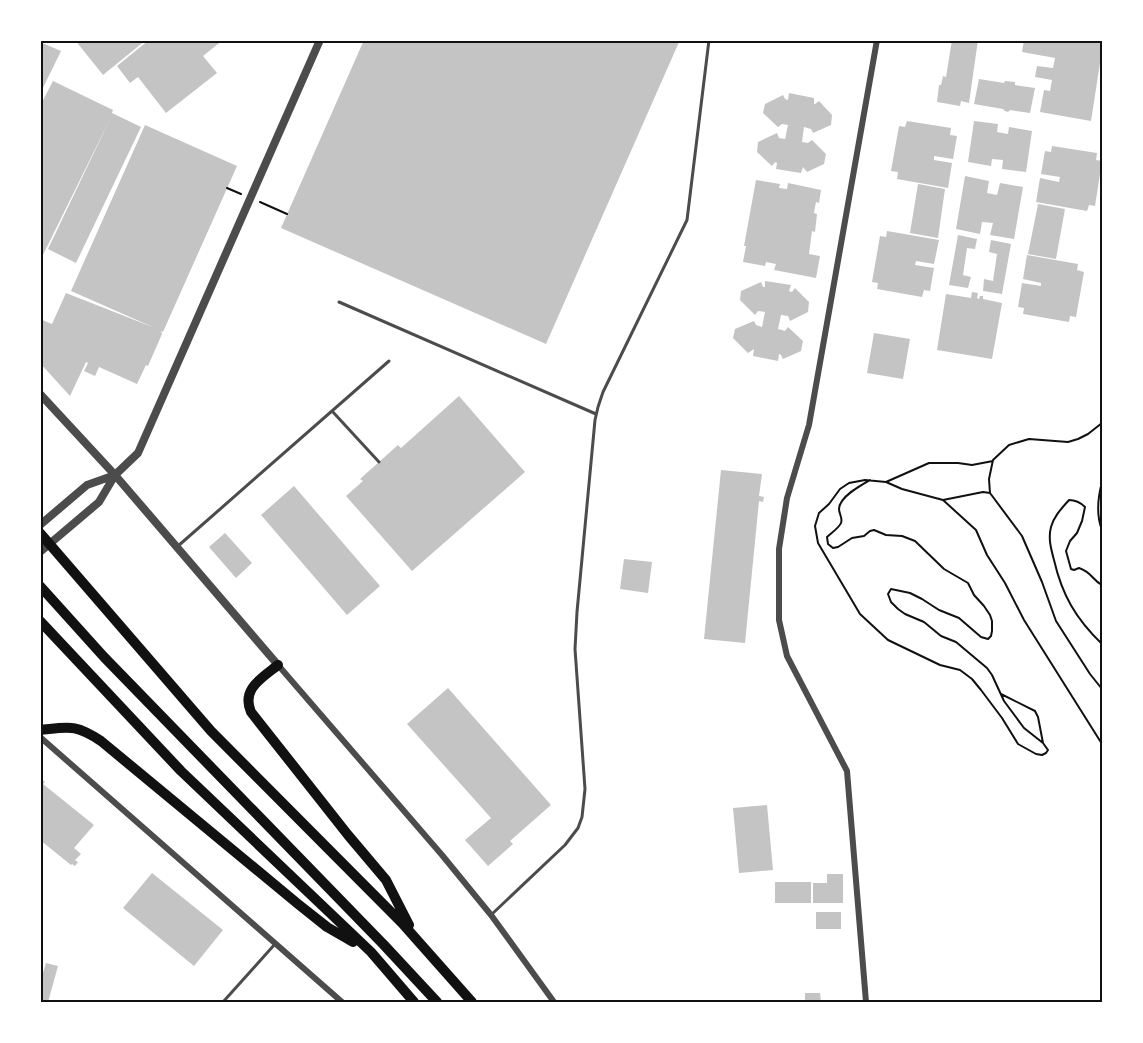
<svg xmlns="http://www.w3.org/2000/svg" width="1143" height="1043" viewBox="0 0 1143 1043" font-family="Lato,sans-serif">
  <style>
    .building { fill: #c4c4c4 }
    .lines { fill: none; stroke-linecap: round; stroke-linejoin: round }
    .path { stroke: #111; stroke-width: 2 }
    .service { stroke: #4c4c4c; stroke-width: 3 }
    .minor { stroke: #4c4c4c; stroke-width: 6 }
    .tertiary { stroke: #4c4c4c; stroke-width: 8 }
    .motorway { stroke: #111; stroke-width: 10 }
    .neatline { fill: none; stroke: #111; stroke-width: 2 }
  </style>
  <rect width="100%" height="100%" fill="#fff"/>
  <path class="building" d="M75,40h71l-43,35z
    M149,40h74l-20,16 14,17 -51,40 -28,-36 -8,6 -13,-17z
    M364,40h312l3,2 -133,302 -265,-116z
    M952,40h26l-9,63 -8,-2 -1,5 -23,-4 2,-17h2l2,-9 3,1z
    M1024,40h78v10l-11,71 -51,-9 4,-22 6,1 2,-11 -17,-3 2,-11 16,2 2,-10 -33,-6z
    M40,42l21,9 -21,43z
    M979,79l25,4 1,-2 10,1v3l20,3 -5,25 -20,-3 -2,2 -3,-1 -2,-2 -29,-5z
    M53,81l60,29 -1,3 29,14 -65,136 -28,-14 63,-132 -71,144v-155z
    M789,93l25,5v6h1l4,-3 13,14 -1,10 -18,8 -2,-4 -7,-2 -2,15 6,1 4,-3 14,14 -2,10 -17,8 -4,-5 -2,6 -25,-4 1,-6 -2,-1 -3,4 -15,-14 1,-10 19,-9 2,5 6,1 3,-14 -6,-1 -4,3 -15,-14 2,-9 18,-9 2,4 3,1z
    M907,121l44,7 -1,7 7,1 -4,23 -19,-3v4l18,3 -4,25 -51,-9 1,-7 -7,-1 8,-45 6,1z
    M974,121l24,3 -1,8 11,2 1,-7 23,4 -6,41 -24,-3 1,-9 -11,-1 -1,7 -23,-4z
    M145,125l92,41 -74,166 -2,-1 1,3 -14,32 -2,-1 -9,19 -38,-17 -4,9 -11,-5 4,-8 -2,-1 -16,34 -30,-33v-44l12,5 14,-31 89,35 -84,-37z
    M1052,146l45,7 -1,7 6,1 -7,45 -6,-1 -2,6 -51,-9 4,-24 19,4 1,-5 -19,-3 4,-23 6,1z
    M965,176l24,5 -2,12 10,2 3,-12 23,4 -9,52 -24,-4 3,-12 -11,-1 -2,12 -24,-5z
    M756,180l24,4 -1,4 8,1 1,-6 33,7 -2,13 -3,-1 -2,11 3,1 -2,18 -3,-1 -3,23 11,2 -4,22 -42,-8 2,-6 -10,-2 -1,4 -22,-4 3,-16h-2z
    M918,184l27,5 -7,49 -28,-5z
    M1038,204l27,5 -9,50 -28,-5z
    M887,231l52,9 -5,24 -18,-3 -1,4 19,3 -4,23 -6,-1 -2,7 -45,-8 1,-6 -6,-1 8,-46 6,1z
    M958,235l19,4 -2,10 -8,-1 -4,27 8,2 -3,11 -19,-3z
    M991,240l20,4 -9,50 -19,-3 1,-12 9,2 4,-27 -8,-2z
    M1027,255l51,9 -1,6 7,2 -8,45 -6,-1 -1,6 -46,-8 1,-6 -6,-1 4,-24 19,3v-3l-18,-4z
    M765,281l26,4 -2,6 3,1 3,-4 14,14 -1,10 -18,9 -2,-5 -7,-1 -3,14 7,2 3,-4 15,14 -2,10 -18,8 -2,-4 -2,-1 -1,7 -25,-5 1,-7 -6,4 -15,-15 2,-9 19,-8 2,4 6,2 3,-15 -7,-1 -3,4 -15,-15 1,-9 20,-9 2,5h2z
    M972,292l6,1 -1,5 2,1 1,-3h3v3l19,4 -10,56 -55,-9 9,-56 25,4z
    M874,333l36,6 -7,40 -36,-6z
    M459,396l66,76 -113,99 -66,-75 17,-15 -3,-2 38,-34 3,3z
    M721,470l41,4 -3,22 5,1 -1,5 -4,-1 -14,142 -41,-4z
    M294,486l86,100 -33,29 -86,-100z
    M225,533l27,30 -16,15 -27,-31z
    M624,559l28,3 -4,31 -28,-4z
    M448,688l103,117 -41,36 3,3 -25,22 -23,-26 26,-22 -84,-94z
    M40,778l5,4 -2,2 51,41 -20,23 7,6 -6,6 3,2 -3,4 -3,-2 -1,1 -31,-25z
    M767,805l6,65 -34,3 -6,-65z
    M152,873l71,57 -29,36 -71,-58z
    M827,874h16v29h-30v-20h14z
    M775,882h36v21h-36z
    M816,912h25v17h-25z
    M46,963l12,3 -10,36h-8v-19z
    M805,993h15l1,9h-16z"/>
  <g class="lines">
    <path class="path" d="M227,188l14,6
      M260,202l27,12
      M1102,423l-14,11 -10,5 -10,3 -39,-3 -20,6 -16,15 -4,19 1,14 32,43 20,46 14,39 34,53 12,15
      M870,480c-9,5 -31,17 -31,29 0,5 4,9 2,14 -2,5 -10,10 -14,14l1,7 5,4 5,-1 14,-9 12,-2 6,-5 4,-1 12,5 16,1 13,5 29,28 24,14 6,12 10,11 6,9 2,6v10l-1,5 -3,3 -7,-2 -22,-19 -20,-8 -17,-11 -12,-6 -19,-4 -3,5 3,8 7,7 7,5 19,8 17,14 15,6 31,26 5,7 12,26 20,27 19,15 5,7 -2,3 -4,2 -6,-1 -18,-10 -16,-26 -21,-28 -9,-11 -12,-9 -20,-5 -52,-25 -28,-26 -42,-71 -3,-17 4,-13 10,-9 11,-15 9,-6 16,-3 21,2 16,7 41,11 33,30 11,25 18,28 19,37 78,124
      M886,482l43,-19h29l14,2 21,-4
      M1102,482c-4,15 -6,33 0,48
      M943,500l40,-8 7,1
      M1102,585c-11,-6 -9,-12 -23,-17l-5,2 -3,-1 -5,-18 4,-10 7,-8 5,-12 3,-14c-5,-5 -9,-7 -16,-7 -7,8 -15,16 -18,27 -3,11 0,22 3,33 8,35 22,59 48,84
      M1001,694l34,17 3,6 5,26"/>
    <path class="service" d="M339,302l257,112
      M332,411l47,51
      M178,546l211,-185
      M491,915l74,-70 13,-17 4,-11 3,-28 -10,-140 2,-37 18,-192 3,-13 5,-15 84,-172 22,-180
      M223,1002l52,-58"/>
    <path class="minor" d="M278,665l164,190 49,60 63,87
      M40,737l302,265
      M866,1002l-19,-231 -60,-115 -8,-36v-71l8,-51 22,-73 68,-385"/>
    <path class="tertiary" d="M40,394l75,81 163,190
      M40,525l47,-40 28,-10
      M40,552l59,-50 16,-27 23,-22 182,-413"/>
    <path class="motorway" d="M40,533l171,198 191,192 70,79
      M40,586l64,71 280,288 53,57
      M40,621l141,150 190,181 43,50
      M278,665c-16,13 -37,24 -27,47l97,123 38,45 23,45
      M40,730c30,-3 35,-6 61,11l197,163 29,23 26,15"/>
  </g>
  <rect width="1143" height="1043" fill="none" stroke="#ffffff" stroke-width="84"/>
  <rect x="42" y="42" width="1059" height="959" class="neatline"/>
</svg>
